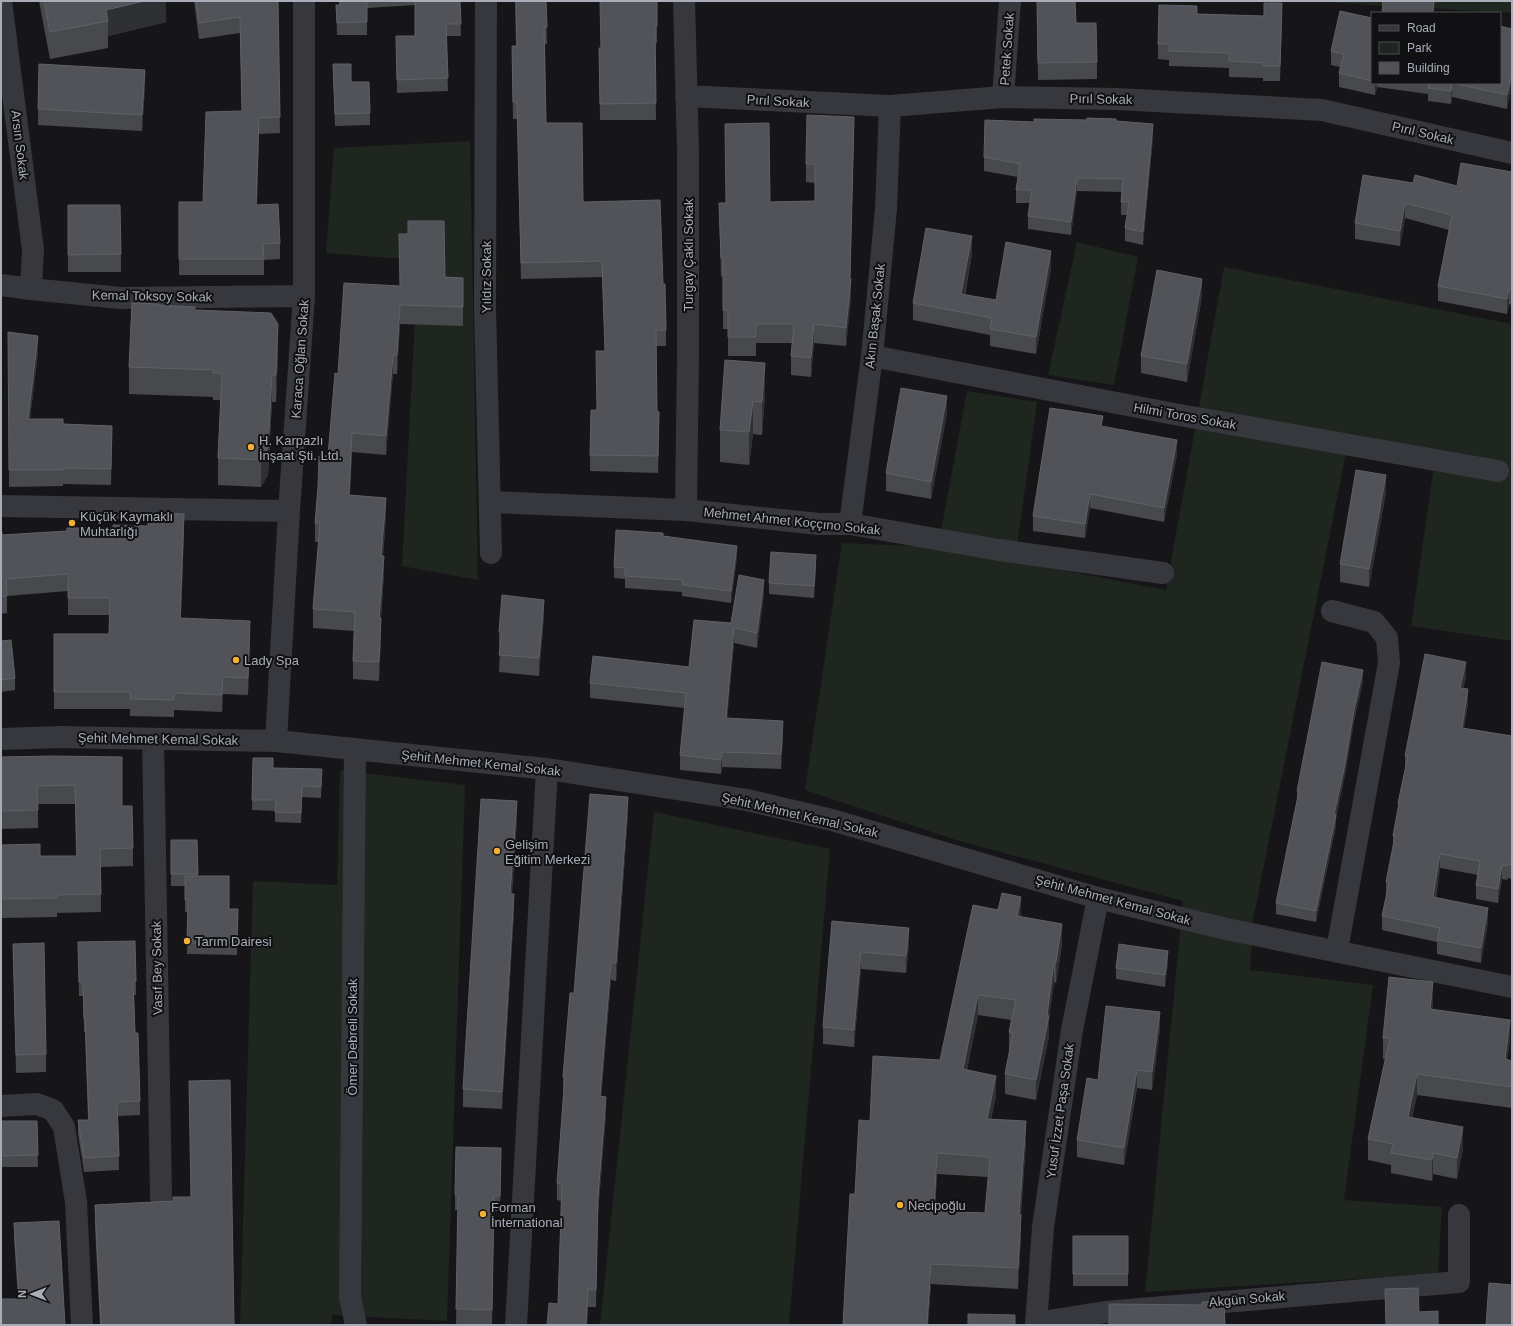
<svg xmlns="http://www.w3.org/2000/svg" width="1513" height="1326" viewBox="0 0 1513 1326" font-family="Arial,sans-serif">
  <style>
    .green { fill: #1e261f }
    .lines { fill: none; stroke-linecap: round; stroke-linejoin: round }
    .minor { stroke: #37383d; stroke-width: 22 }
    .wall { fill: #47494d; fill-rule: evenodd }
    .shaded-wall { fill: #2f3033 }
    .building { fill: #525359; stroke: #5f6168; fill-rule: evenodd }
    .poi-dot { fill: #f2b134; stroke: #111113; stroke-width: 1.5 }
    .labels { text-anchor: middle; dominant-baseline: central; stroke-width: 4; stroke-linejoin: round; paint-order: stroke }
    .street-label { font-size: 13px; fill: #a8adb8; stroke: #111113 }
    .poi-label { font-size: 13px; fill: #a8adb8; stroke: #111113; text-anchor: start }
  </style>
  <rect width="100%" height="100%" fill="#161618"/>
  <path class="green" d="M1336,1h176v12l-176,-10z
    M470,141l8,439 -76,-14 16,-306 -92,-7 8,-105z
    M1077,242l61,15 -24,128 -66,-10z
    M1224,267l288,57v317l-101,-15 25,-174 -86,-19 -97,487 -3,50 123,15 -29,215 98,7 -4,67 -293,18 38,-391 -227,-61 -151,-50 37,-247 96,4 29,-156 70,11 -22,159 151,29z
    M340,770l125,15 -18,536 -115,-6 -1,10h-91l13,-444 84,4z
    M654,812l176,37 -41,476h-189z"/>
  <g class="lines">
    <path class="minor" d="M1,1l32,249 -2,39
      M486,1l-1,307 6,245
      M684,1l4,150v205l-2,154
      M686,96l204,10 113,-9 114,2 205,11 190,43
      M1003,97l7,-96
      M1,285l30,4 89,9 184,-2
      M872,356l302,58 324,57
      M490,502l196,8 133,14h31l149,26 164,23
      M1,506l288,5
      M850,524l22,-168 14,-147 4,-103
      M1332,611l42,11 13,16 2,25 -52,287
      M1,739l59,-2 216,4 271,28 200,31 85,20 266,78 128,31 286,58
      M153,739l8,458
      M276,741l13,-230 15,-215v-295
      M355,749l-5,548 6,28
      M1,1106l36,-2 16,6 11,17 12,75 6,123
      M1036,1323l69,-11 354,-30v-67
      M516,1325l31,-556
      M1036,1325l7,-98 29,-197 26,-132"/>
  </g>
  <path class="wall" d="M39,1h127v21l-58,14v12l-58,11z
    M194,1h84l2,132 -21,1 -2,71 23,38v16l-16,1v15h-85v-73h24l39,-91 -2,-78 -41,6z
    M339,1h121l1,35h-15l2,55 -51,2 -1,-57h19v-31l-48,3v27h-30l-1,-30h3z
    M515,1h31l1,43h-2l1,79 37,79 80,82 3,46v16h-10l1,65 2,17 -1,45 -68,-2v-16l15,-104 -3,-74 -81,2 -4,-160h-4l-1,-56v-17h4z
    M657,1v42h-2l1,77h-56l-1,-72h2z
    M1037,1l39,22 21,39v17l-59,1z
    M1197,14l85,4 -2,63h-17v-3l-34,-1v-9l-60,-2v-6l-11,-1v-15z
    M1372,18v65h128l12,-54 -5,80 -55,-12 -1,7 -23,-3v-7l-51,-7 -2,8 -36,-8v-14l1,-6 -9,-2v-14z
    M39,64l106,23 -3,44 -104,-6z
    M333,64l18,18 19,31v12l-35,1z
    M1116,121l37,16 -10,108 -18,-4v-13l2,-13h-6v-13l1,-10 -45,-1 -6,44 -43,-6v-13l2,-13h-14v-13l2,-13 -34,-6v-14l50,-35z
    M854,135l-4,144 1,19 -5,48 -32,-3 -3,34 -20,-2v-19l1,-13h-36v13h-28v-27h-5v-53l-2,1 -2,-74 96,-2v-18l-9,-1v-18z
    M1512,172v133l-3,-1 -2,10 -69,-13v-15l11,-56 -44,-12 -5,28 -45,-7v-16l58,-40 44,3z
    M68,205l53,49v18h-53z
    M972,254l-7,41 31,5 55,-32 -15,86 -46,-8v-11l-77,-15v-17z
    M445,277l18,1v48l-63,-2 -3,50h-4l-7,81 -34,-3 -2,43 36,22 -3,39 1,19 -3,43v19l-2,44 -26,-2v-18l1,-30 -41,-3v-19l6,-67h-4v-19l13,-67 71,-170z
    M1202,296l-15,86 -46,-9v-17z
    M195,310l83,41 -2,51h-4l-4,73 -7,12 -43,-2v-27l3,-58h-8v-3l-84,-3v-27z
    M8,332l30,21 -8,66 33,5 49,2 -1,59 -48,-1v2l-54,1z
    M725,360l40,36 -3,39 -9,-1 -4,31 -29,-3v-32z
    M947,413l-16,86 -45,-8v-18z
    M1103,426l74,28 -13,68 -74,-14 -5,30 -52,-7v-15z
    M1386,492l-17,95 -29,-5v-18z
    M184,531l-3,87 69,20 -2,57 -25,-1 -1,18 -48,-2v7l-44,-1v-7h-76v-75h55l1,-19h-42v-24l-61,5v17l-6,1v-82l1,3z
    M663,536l74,21 -6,46 -49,-7v-4l-57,-4v-9l-11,-1v-11z
    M816,566l-2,32 -45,-4v-11z
    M764,594l-7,54 -23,-5 -7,75 56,18 -2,33 -59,-2 -1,7 -41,-4v-15l5,-47 -95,-10v-15l99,-16 42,-44z
    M544,617l-5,59 -40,-4 1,-23h-1v-17z
    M1,641l14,37v12l-14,2z
    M1466,677l-3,11 5,15 -4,25 48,8v143l-4,-1 -1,2 -5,-1 -4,24 -22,-4v-14l2,-10 -38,-7 -4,30 52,24 -7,41 -44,-9v-12l-55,-12v-14l4,-19v-15l7,-34v-12l5,-26v-7l7,-34v-13z
    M1363,682l-9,39 -9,54 -9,43v8l-20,96 -40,-8v-11l21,-103v-9z
    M53,756l69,50 11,42v18l-32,1v45l-44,1v4l-56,1v-73l39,11h36l-1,-52h-37v24l-37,1v-72z
    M253,758l20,10 49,1 -1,29 -19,-1 -1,26 -26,-1v-11l-23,-1z
    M628,814l-12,167 -5,-1 -10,117 5,17 -8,99 -2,94h-8l-1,18h-40l11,-21 3,-103 -4,-1v-17l6,-89v-17l11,-84z
    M517,819l-5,75 2,18 -12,197 -39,-2v-18z
    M171,840h26l1,36 31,33h9l-1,46 -50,-1 1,-42h-3v-26h-14z
    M1021,917l41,28 -6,38 -2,-1 -5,35v19l-13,64 -31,-6v-20l5,-21h-1v-21l2,-12 -33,-5 -11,55 29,26 -5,23 35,23 -5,73v21l-3,53 -87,-5 -3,41h-85l12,-131 15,-73 70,-61zM937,1174l51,3 -3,36 -50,-2z
    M832,921l77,24 -3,28 -45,-4 -7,78 -31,-3v-17z
    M78,942l58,39v14h-2l1,38 5,68v14l-22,1 1,54 -35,2 -6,-38v-14h10l-3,-88h-1l-1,-36h-4z
    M13,944l33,110v18l-30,1z
    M1168,963l-3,24 -49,-8v-11z
    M1433,1003l-1,6 78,32 -3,19 5,1v47l-95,-13 -5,23 51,30 -6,31 -24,-5 -1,7 -41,-8v-8l-23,-5v-21l17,-80h-2v-21z
    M1160,1029l-8,61 -15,-2 -13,77 -47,-8v-17l21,-60z
    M189,1081l45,244h-134l-5,-98v-22l78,-4 18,-4z
    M1,1121h36l1,46h-37z
    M501,1164l-1,47h-6l-2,114 -36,-1 2,-114h-3v-15z
    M14,1223l51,102 -47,-26 -4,-61z
    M1073,1236h55v50h-55z"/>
  <path class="shaded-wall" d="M144,1h22v21l-58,14v-15l-2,-11z
    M1282,3v15l-2,63v-15z
    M145,70v17l-3,44v-16z
    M1512,73v13l-5,23v-14z
    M1375,83h2v4l-2,8z
    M1452,83v14l-1,7v-13z
    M854,117l-4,175 1,-13v19l-5,48v-18l4,-49z
    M259,118v16l-3,87v-16z
    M1153,124v13l-10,108v-13z
    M1077,178v13l-6,44v-13z
    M1405,203v15l-5,28v-15z
    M972,236v18l-11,57v-17z
    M1051,251v17l-15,86v-17z
    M1202,279v17l-15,86v-18z
    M1509,289v15l-2,10v-15z
    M400,305v19l-3,50v-19z
    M278,324v27l-2,51v-27z
    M814,324v19l-3,34v-19z
    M38,336v17l-10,82v-16z
    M393,355v19l-7,81v-19z
    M765,363v33l-3,39v-33z
    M272,375v27l-4,73 -7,12v-27z
    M947,396v17l-16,86v-17z
    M753,401v33l-4,31v-33z
    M659,412v16l-1,45v-17z
    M352,433v19l-3,62v-19z
    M1177,440v14l-13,68v-14z
    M1386,475v17l-17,95v-18z
    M1090,494v14l-5,30v-14z
    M386,498v19l-5,57v-18z
    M184,514v17l-4,104v-17z
    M737,546v11l-6,46v-12z
    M816,555v11l-2,32v-12z
    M384,556v19l-5,62v-19z
    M764,580v14l-7,54v-15z
    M544,600v17l-5,59v-18z
    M381,618v19l-2,44v-19z
    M250,621v17l-2,57v-17z
    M734,628v15l-8,90v-15z
    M1466,662v15l-6,25v-14z
    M1363,670v12l-9,39 -9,54 -9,43v8l-20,96v-11l38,-201z
    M223,677v17l-1,18v-17z
    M1468,689v14l-6,39v-14z
    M783,721v15l-2,33v-15z
    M722,752v15l-1,7v-14z
    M302,786v11l-1,26v-10z
    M628,797v17l-12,167v-18z
    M517,801v18l-7,93v-18z
    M1440,854v14l-7,43v-14z
    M1502,865v14l-4,24v-14z
    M514,894v18l-12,197v-17z
    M1021,897v20l-4,-1z
    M1488,908v14l-7,41v-15z
    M1062,924v21l-6,38v-21z
    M909,928v17l-3,28v-17z
    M1168,951v12l-3,24v-12z
    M861,952v17l-7,78v-17z
    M1054,962v20l-5,35v19l-13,64v-20l11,-65z
    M611,963v17l-11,134v-18z
    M1433,982v21l-3,27v-21z
    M978,995v20l-15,75v-21z
    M1160,1012v17l-8,61v-18z
    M1510,1020v21l-5,39v-21z
    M1137,1070v18l-13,77v-17z
    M1417,1074v21l-9,43v-21z
    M996,1076v20l-9,43v-20z
    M606,1097v17l-8,99 -2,94 2,-111z
    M1026,1121v21l-7,94v-21z
    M1463,1127v21l-6,31v-21z
    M501,1148v16l-1,47v-15z
    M937,1153v21l-3,57v-20z
    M1433,1153v21l-1,7v-21z
    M494,1196v15l-2,114v-15z
    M1021,1215v21l-3,53v-21z
    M931,1264v20l-3,41h-1z
    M588,1289l-1,36h-1z"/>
  <path class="building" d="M44,1h100l-38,9 2,11 -58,11z
    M196,1h82l2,116 -21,1 -3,87 22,-1 2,39 -17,1 1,15h-85v-57h24l3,-90 36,-1 -2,-94 -41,6z
    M340,1h27v21l-30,1 -1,-18h4z
    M415,1h45l1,23h-15l2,54 -51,2 -1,-44h19z
    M516,1h30l1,26h-3l2,96h36l1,79 77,-2 3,84h2l1,46h-10l1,81 2,1 -1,44 -68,-1 1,-45h6l-1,-59h9l-3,-90 -81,2 -4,-161h-4l-1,-56h5z
    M600,1h57v25l-2,1 1,76 -56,1 -1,-56h2z
    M1037,1h38l1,22h20l1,39 -59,1z
    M1383,1h51l-1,12h-51z
    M1264,3h18l-2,63h-17v-3l-34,-2v-8l-60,-2 1,-7h-12l1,-39 38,1v8l67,2z
    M1340,11l32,7v63l-33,-8 5,-19 -13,-3z
    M1500,26l12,3v44l-5,22 -55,-12 -1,8 -23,-3 1,-5h71z
    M39,64l106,6 -3,45 -104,-6z
    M333,64h18v18h18l1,31 -35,1z
    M807,115l47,2 -4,162h1l-5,49 -32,-4 -3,34 -20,-2 3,-32h-38v13h-28v-27h-5v-52h-2l-2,-55h7l-1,-79 44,-1 1,79 45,-1v-37h-9z
    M1087,118l29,1v2l37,3 -10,108 -18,-4 4,-26h-8l2,-23 -46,-1 -6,44 -43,-6 4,-26h-16l4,-26 -36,-7 1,-37 49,2v-3l53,1z
    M1461,163l51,9v118l-3,-1 -2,10 -69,-13 14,-71 -47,-12 -5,28 -45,-8 8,-48 50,8 2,-8 42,11z
    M68,205h52l1,49 -53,1z
    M408,221h36l1,56 18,1v29l-63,-2 -3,50h-4l-7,81 -34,-3 -3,62 37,3 -5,58h3l-5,62h2l-2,44 -26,-1 2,-49 -42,-3 7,-86h-5l3,-36 1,-31h9l7,-83 3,1 6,-91 56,3 -1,-52h9z
    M926,228l46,8 -11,58 35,6 10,-58 45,9 -15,86 -46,-8 2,-11 -79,-15z
    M1157,270l45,9 -15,85 -46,-8z
    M132,303l27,1v1l36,2v3l76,3 7,11 -2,51h-4l-4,73 -7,12 -43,-2 4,-85h-9l1,-3 -85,-3z
    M8,332l30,4 -10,83h35v5l49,2 -1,43 -48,-1v2h-54z
    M725,360l40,3 -3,39 -9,-1 -4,31 -29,-2z
    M901,388l46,8 -16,86 -45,-9z
    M1050,408l53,8 -2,10 76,14 -13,68 -74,-14 -5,30 -52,-8z
    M1356,470l30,5 -17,94 -29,-5z
    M148,513l36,1 -4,104 70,3 -2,57 -25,-1 -1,18 -48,-2v7l-44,-1v-7h-76v-58h55l1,-36h-42v-24l-62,5 1,17 -6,1v-65h1v3l65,-4v-3h46v-3l35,1z
    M616,530l47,3v3l74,10 -6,45 -49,-6 1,-5 -58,-4v-8l-11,-1z
    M771,552l45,3 -2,31 -45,-3z
    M739,575l25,5 -7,53 -23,-5 -8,90 57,3 -2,33 -59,-2 -1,8 -41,-5 6,-62 -96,-10 3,-27 96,11 5,-47 37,3z
    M502,595l42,5 -5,58 -40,-3 3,-23h-3z
    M11,640l4,38 -14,2v-39z
    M1425,654l41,8 -6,26 8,1 -6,39 50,8v129l-4,-1 -1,2 -5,-1 -4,24 -22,-4 4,-24 -40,-7 -7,43 55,11 -7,40 -44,-8 3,-12 -58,-12 7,-33 -3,-1 9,-46h-2l6,-33h-1l10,-47h-3z
    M1322,662l41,8 -9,40 -9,54 -11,51h2l-20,96 -40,-8 23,-112h-2z
    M53,756l69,1v49h10l1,42 -33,1 1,45 -44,1v3l-56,1v-54l39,-1v12h37l-2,-71 -38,1 1,24 -37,1v-54z
    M253,758h20v10l49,1 -1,18 -19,-1 -1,27 -26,-1 1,-12h-24z
    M590,794l38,3 -12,166h-5l-11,133 6,1 -8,99 -2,94 -8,-1 -2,36h-39l2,-22 9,1 4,-120 -5,-1 8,-106h-2l7,-84h4z
    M481,799l36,2 -7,93h4l-12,198 -39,-3z
    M171,840h26l1,34h-27z
    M185,876h44v33h9l-1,34h-50l1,-43h-3z
    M1002,893l19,4 -4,19 45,8 -6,38h-2l-7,53 2,1 -13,64 -31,-6 8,-41 -4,-1 7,-32 -38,-5 -15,74 33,7 -9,43 39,2 -7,94h2l-3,53 -87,-4 -4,61h-84l7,-131h5l4,-74 11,1 3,-65 67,4 33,-155 25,5zM937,1153l53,4 -5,56 -51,-2z
    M832,921l77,7 -3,28 -45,-4 -7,78 -31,-3z
    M135,941l1,40h-3l2,52h3l2,68 -23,1 2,54 -35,2 -6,-38h11l-4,-102h-1l-1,-36h-4l-1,-40z
    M44,943l2,111 -30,1 -3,-111z
    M1119,944l49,7 -3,24 -49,-7z
    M1389,977l44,5 -3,27 80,11 -5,39 7,2v26l-95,-13 -9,43 55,10 -6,31 -24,-5 -1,7 -41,-7 2,-9 -25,-5 22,-101h-7z
    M1106,1006l54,6 -8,60 -15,-2 -13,78 -47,-8 10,-62 11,2z
    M230,1080l4,245h-133l-6,-120 78,-4v-4h18l-2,-116z
    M1,1121h36l1,34 -37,1z
    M456,1147l45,1 -1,48h-6l-2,114 -36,-1 2,-114h-3z
    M59,1221l6,104h-64v-26h18l-5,-76z
    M1073,1236h55v38h-55z
    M1489,1283l23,2v40h-26z
    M1418,1288l1,24 19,-1v14h-52l-1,-36z
    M1224,1301l1,24h-116v-21l93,1v-3z
    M968,1314l47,1v10h-47z"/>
  <g class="poi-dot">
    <circle cx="251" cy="447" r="4"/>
    <circle cx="72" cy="523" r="4"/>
    <circle cx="236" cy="660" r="4"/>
    <circle cx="497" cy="851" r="4"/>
    <circle cx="187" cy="941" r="4"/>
    <circle cx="900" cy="1205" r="4"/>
    <circle cx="483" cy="1214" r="4"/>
  </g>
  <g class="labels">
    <g class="street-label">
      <text transform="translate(1007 49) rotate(-86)">Petek Sokak</text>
      <text transform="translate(1101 99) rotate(1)">Pırıl Sokak</text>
      <text transform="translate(778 101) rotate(3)">Pırıl Sokak</text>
      <text transform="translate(1423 133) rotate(13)">Pırıl Sokak</text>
      <text transform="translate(20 145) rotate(83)">Arsın Sokak</text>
      <text transform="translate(688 255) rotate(-90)">Turgay Çaklı Sokak</text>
      <text transform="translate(486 277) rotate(-90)">Yıldız Sokak</text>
      <text transform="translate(152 296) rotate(1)">Kemal Toksoy Sokak</text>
      <text transform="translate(875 316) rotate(-84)">Akın Başak Sokak</text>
      <text transform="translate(300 359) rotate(-86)">Karaca Oğlan Sokak</text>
      <text transform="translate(1185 416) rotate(10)">Hilmi Toros Sokak</text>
      <text transform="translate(792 521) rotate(6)">Mehmet Ahmet Koççıno Sokak</text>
      <text transform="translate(158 739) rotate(1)">Şehit Mehmet Kemal Sokak</text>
      <text transform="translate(481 763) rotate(6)">Şehit Mehmet Kemal Sokak</text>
      <text transform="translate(800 815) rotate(13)">Şehit Mehmet Kemal Sokak</text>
      <text transform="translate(1113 900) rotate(15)">Şehit Mehmet Kemal Sokak</text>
      <text transform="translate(157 968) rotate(-91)">Vasıf Bey Sokak</text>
      <text transform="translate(352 1037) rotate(-90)">Ömer Debreli Sokak</text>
      <text transform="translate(1060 1111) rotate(-82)">Yusuf İzzet Paşa Sokak</text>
      <text transform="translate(1247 1299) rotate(-5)">Akgün Sokak</text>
    </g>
    <g class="poi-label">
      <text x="259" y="440">H. Karpazlı<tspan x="259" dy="15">İnşaat Şti. Ltd.</tspan></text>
      <text x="80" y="516">Küçük Kaymaklı<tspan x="80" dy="15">Muhtarlığı</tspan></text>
      <text x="244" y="660">Lady Spa</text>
      <text x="505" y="844">Gelişim<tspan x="505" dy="15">Eğitim Merkezi</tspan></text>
      <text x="195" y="941">Tarım Dairesi</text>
      <text x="908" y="1205">Necipoğlu</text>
      <text x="491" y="1207">Forman<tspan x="491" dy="15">İnternational</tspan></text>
    </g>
  </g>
  <rect width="1513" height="1326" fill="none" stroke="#a8adb8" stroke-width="4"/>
  <rect x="1371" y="12" width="130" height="72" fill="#111113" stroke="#4d4f55"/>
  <rect x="1379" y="25" width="20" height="6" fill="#37383d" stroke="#4d4f55"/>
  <text x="1407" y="32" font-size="12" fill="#a8adb8">Road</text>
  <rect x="1379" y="42" width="20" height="12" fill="#1e261f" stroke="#4d4f55"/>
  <text x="1407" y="52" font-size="12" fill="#a8adb8">Park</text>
  <rect x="1379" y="62" width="20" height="12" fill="#525359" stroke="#4d4f55"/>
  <text x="1407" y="72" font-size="12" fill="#a8adb8">Building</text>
  <g transform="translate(32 1294) rotate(270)" stroke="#111113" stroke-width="3" paint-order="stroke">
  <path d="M0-3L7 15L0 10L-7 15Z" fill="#a8adb8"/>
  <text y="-6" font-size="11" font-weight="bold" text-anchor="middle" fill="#a8adb8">N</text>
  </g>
</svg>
